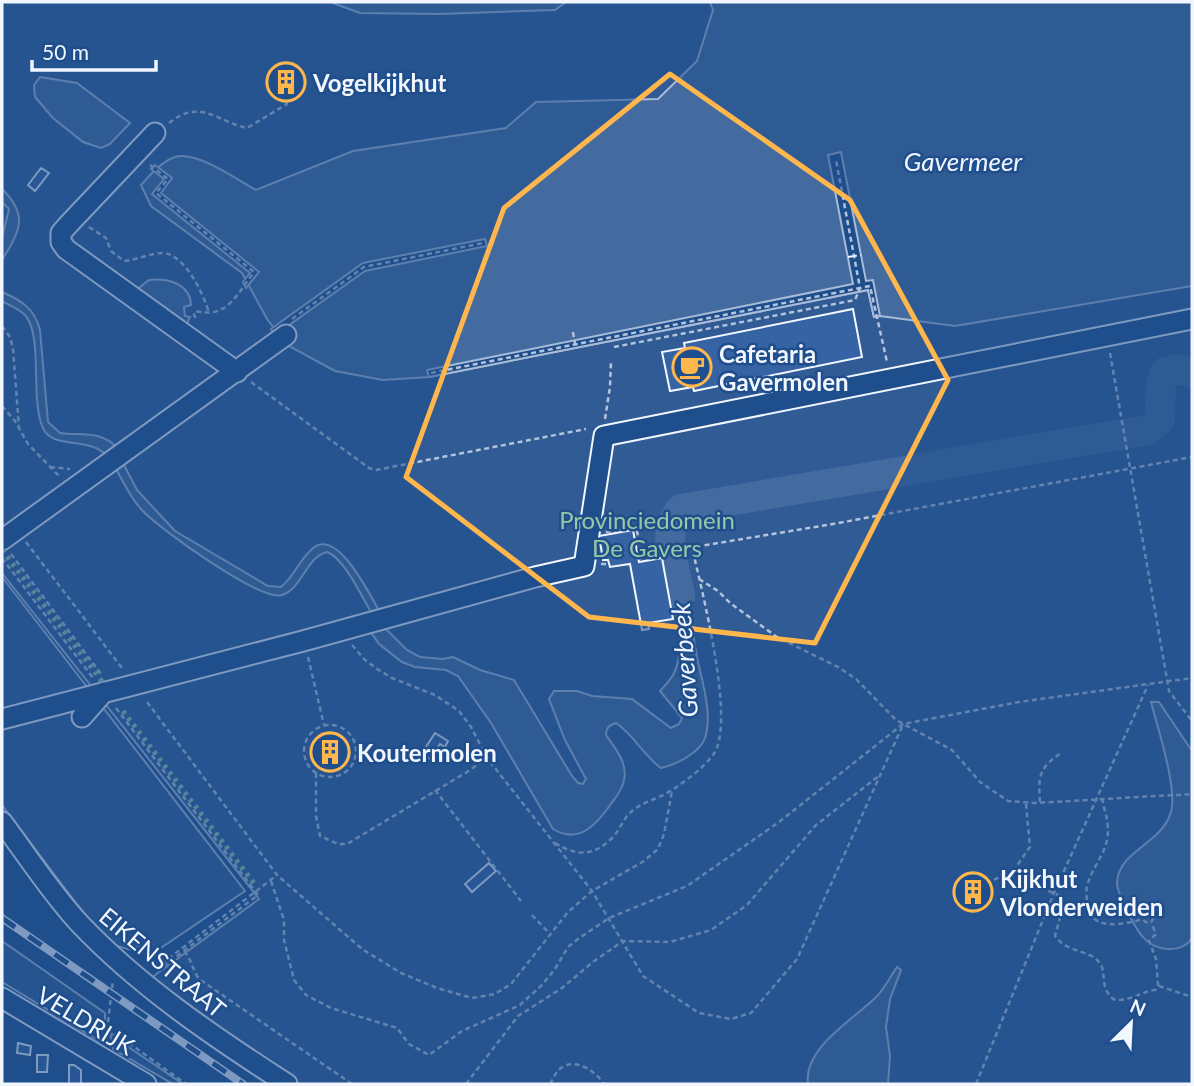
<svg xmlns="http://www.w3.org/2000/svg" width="1194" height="1086" viewBox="0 0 1194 1086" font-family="Lato,sans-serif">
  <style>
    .built { fill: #305b95; stroke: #a8bbd7; stroke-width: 2 }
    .water { fill: #446ba0; stroke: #a8bbd7; stroke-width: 2 }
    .pier { fill: #1f4e8c; stroke: #a8bbd7; stroke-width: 2 }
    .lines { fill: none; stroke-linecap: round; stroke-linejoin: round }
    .river { stroke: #446ba0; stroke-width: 30 }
    .building { fill: #3563a3; stroke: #f2f6ff; stroke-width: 2 }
    .minor-casing { stroke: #f2f6ff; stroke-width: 23 }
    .path { stroke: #b3c4dc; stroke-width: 2.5; stroke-dasharray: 5 3.5; stroke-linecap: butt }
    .minor { stroke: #1f4e8c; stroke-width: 19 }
    .rail-casing { stroke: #f2f6ff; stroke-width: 8 }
    .rail { stroke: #1f4e8c; stroke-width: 5; stroke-dasharray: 16; stroke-linecap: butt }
    .hedge { stroke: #97c8a6; stroke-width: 5; stroke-dasharray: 3.5 5; stroke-linecap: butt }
    .fence { stroke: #f2f6ff; stroke-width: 2; stroke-dasharray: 9 3.5; stroke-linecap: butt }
    .marked { fill: none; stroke: #ffb74d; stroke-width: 5; stroke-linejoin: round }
    .labels { text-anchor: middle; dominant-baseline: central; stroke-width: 5; stroke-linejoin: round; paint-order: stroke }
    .poi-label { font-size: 24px; font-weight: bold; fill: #f2f6ff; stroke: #1f4e8c; text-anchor: start }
    .park-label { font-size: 24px; fill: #97c8a6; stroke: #1f4e8c }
    .street-label { font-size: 24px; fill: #f2f6ff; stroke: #1f4e8c }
    .water-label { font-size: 26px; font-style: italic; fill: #f2f6ff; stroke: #1f4e8c }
  </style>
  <rect width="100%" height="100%" fill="#1f4e8c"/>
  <path class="built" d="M2,2h1190v1082h-893l-78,-51 -70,-55 108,-79 -257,-326z
    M2,577l243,314 -93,63 -8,-11 -13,7 -17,-5 -29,-30 -83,-110z
    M2,941l103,72v13l-2,11 -4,4 -97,-59z
    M110,1032l11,10 62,42h-10l-60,-35z"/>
  <path class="water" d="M330,2h236l-11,8 -116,4 -79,-1z
    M710,2h482v284l-237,40 -75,-10 -6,1 -6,-27 -439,87 -46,3 -48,-9 -48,-26 -20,-26 -25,-46 -91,-67 -10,-21c10,-11 20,-23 34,-28 21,-7 62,23 81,33l97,-39 153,-23 30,-26 122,-3 39,-38 16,-51z
    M40,77l37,6 53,40 -20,21 -9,4 -18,-6 -30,-24 -18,-21 -1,-12z
    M2,189c27,26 18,42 0,71v-22l7,-29 -7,-7z
    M149,280c18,-2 41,3 42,25l-7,2 1,9 5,1 -5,11 -50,-37z
    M2,292c19,8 33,17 38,38l8,92 12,11c22,3 41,-3 57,15l-11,7c-17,-18 -51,-6 -62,-25 -15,-27 0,-94 -19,-115 -6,-6 -16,-10 -23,-14z
    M123,463l14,27 38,41 93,55 13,1c13,-10 18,-27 31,-38 25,-23 57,45 68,63l-8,2c-10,-17 -28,-56 -45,-62 -21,5 -25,37 -45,43 -21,7 -124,-67 -140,-85 -11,-11 -18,-27 -26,-41z
    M679,555c6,34 12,68 18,102 5,25 16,57 8,81 -5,15 -30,27 -44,30 -17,-12 -27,-33 -45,-45 -7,2 -10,5 -10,12 9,13 22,28 18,45 -1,9 -8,17 -13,24 -14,20 -32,41 -58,25l-62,-106 -33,-47 -12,-6 -31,-3 -13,-5 -23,-18 -9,-13 14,-4 23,23 13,7 23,2 10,-2 27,13 34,10 58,96 6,7 5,1 3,-5 -21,-39 -16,-41 5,-8h23l15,5 40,3 39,29 8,-4 3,-6 -22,-27c5,-6 11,-11 14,-18 15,-31 -2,-83 -8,-115z
    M1151,702h8l33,49v187c-11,17 -38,13 -50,-2 -7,-8 -25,-43 -25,-53 1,-34 50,-40 55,-76 3,-26 -14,-78 -21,-105z
    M897,967l4,3 -11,29 -4,28 4,29 -2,28h-80c-5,-36 45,-64 67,-86 9,-8 15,-21 22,-31z"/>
  <path class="pier" d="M841,152l25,129 7,-1 7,36 -6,1 -6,-27 -439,87 -2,-7 426,-86 -25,-129z
    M155,165l17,13 -11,15 98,79 -13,16 -3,-6 7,-9 -98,-79 12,-15 -13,-10z
    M485,239l2,7 -122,25 -90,64 -4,-6 92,-66z"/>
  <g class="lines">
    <path class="river" d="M680,595c-5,-28 -20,-63 1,-86l467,-79 12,-11 1,-36 4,-11 14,-3 13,4"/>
  </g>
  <path class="building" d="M41,168l8,5 -14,18 -7,-6z
    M853,309l9,48 -168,34 -1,-4 -23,4 -8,-39 23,-4 -1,-5z
    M633,530l6,32 23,-4 11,61 -25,4 1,6 -7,1 -12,-66 -20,3 -2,-7h-5l-4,-24z
    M435,733l13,8 -3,6 -5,-3 -10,15 -8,-6z
    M321 752a9 9 0 1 1 18 0a9 9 0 1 1-18 0Z
    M489,863l7,8 -24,21 -7,-8z
    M977,883l6,12 -14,7 -5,-13z
    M18,1043l13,3 -1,9 -13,-2z
    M37,1055h11l-1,17h-10z
    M69,1065h5l7,5v14h-12z"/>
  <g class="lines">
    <g class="minor-casing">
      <path id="minor" d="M155,133l-88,93 -6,7v9l5,7 171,123
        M2,540l284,-205
        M82,717l22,-25
        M2,719l301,-78 232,-64 49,-11 20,-130 588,-117
        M2,822c25,33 49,71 78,102 60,63 134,113 207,160
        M2,998l144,86"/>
    </g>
    <path class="path" d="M169,123c31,-25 47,-2 78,5l40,-24 -7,-19
      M150,165l18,14 -12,14 98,79c-18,23 -26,47 -59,39l-1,4 3,5
      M89,227l17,11 5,13 13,10c13,-1 26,-8 39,-8 22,1 41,42 46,60
      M292,319l72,-52 119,-24
      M2,326l8,11 3,11 6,80
      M573,332l2,12
      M614,347l241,-47 5,-12 10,-2 17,76
      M1110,353l59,338 23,30
      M431,373l429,-85 -24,-128
      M251,382l118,86 7,2 210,-41
      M2,406l13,15 13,23 31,32
      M605,419l5,-32 1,-26
      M50,467l20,2
      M606,532l30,-5 7,31
      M26,542l96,126
      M11,554l90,120
      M2,558l91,120
      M638,559l26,-7 169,-28 359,-67
      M601,564h8
      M699,579l19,12 12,12 47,34 61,30 18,12 40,41 56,30 28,32 28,19 26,2 158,-9
      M352,645l12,14 13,10 15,9 43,17 24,16 12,16 16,31 105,133 51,85 56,37 32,6 20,-6 46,-54 105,-232
      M308,657l16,68
      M147,702l130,173 85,74 39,24 36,15 35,10 23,-4 16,-10 57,-72 24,-21 52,-30 14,-12 6,-15 8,-43
      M116,708l142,187 -101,76
      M304 751a26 26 0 1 1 52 0a26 26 0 1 1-52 0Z
      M316,773v43l4,20 18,8h9l120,-72 20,-14
      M435,790l86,111
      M1102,798c3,17 8,24 5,42 -3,15 -13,26 -18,40 -3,7 -3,14 -2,21 0,31 36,24 56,18
      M1040,802c-2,-26 -1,-34 21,-49
      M1026,804l4,43 -14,20v5l6,7 38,17 3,11 -8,29c12,17 33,13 44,26 9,11 -1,23 14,37 16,4 26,-7 42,-9l3,-5 -2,-26 -7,-18 7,-7 -5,-12
      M555,843c21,13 38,14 57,-5 6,-6 10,-15 15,-22 12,-14 30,-16 45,-26 14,-9 31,-22 41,-35 24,-31 -12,-167 -21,-208
      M271,881l13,39v20l10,40 12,15 25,13 66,20 12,16 20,11 33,-24 58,-26 22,-20 13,-16 13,-22 10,-8 31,-21 78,-32 92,-64 124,-98 116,-22 173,-24
      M979,888l26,-14 11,-2
      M1142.5 917a5.5 5.5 0 1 1 11 0a5.5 5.5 0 1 1-11 0Z
      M532,915l17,18
      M184,951c8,9 8,18 15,28l153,105
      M155,969l122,-94
      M1159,986l33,11
      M108,1028l78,56
      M106,1039l7,-59
      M466,1084l52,-68 44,-28 31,-26 30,-21 47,1 41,-12 36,-25 69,-80 64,-50
      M550,1084c4,-7 7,-15 14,-18 15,-7 33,7 40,18
      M976,1084l78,-191 94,-208"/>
    <use href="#minor" class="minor"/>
    <g class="rail-casing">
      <path id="rail" d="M2,918l241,166"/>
    </g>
    <use href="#rail" class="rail"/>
    <path class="hedge" d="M2,550l102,134
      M123,711l133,175"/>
    <path class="fence" d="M848,257l13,-2"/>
  </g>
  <path d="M0 0H1194V1086H0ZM670,74l180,126 98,180 -133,263 -226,-26 -183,-140 98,-269z" fill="#1f4e8c" fill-opacity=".55" fill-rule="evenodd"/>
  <path class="marked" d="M670,74l180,126 98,180 -133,263 -226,-26 -183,-140 98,-269z"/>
  <defs>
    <g id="building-ring" transform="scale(2.0125)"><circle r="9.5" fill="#1f4e8c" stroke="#ffb74d" stroke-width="1.5"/><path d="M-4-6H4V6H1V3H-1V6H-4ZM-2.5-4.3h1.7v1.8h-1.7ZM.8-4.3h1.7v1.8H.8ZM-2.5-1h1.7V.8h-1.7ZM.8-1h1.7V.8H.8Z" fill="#ffb74d"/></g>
    <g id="cafe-ring" transform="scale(2.0125)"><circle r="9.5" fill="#1f4e8c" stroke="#ffb74d" stroke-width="1.5"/><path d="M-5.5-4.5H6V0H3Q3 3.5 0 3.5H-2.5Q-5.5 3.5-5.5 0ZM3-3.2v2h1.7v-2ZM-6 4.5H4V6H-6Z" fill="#ffb74d"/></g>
  </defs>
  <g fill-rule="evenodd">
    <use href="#building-ring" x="286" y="82"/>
    <use href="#cafe-ring" x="692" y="367"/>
    <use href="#building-ring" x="330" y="752"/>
    <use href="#building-ring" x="973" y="892"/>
  </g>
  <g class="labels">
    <g class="poi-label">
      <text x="313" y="82">Vogelkijkhut</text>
      <text x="719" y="353">Cafetaria<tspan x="719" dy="28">Gavermolen</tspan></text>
      <text x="357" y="752">Koutermolen</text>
      <text x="1000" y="878">Kijkhut<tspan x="1000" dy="28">Vlonderweiden</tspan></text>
    </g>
    <g class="park-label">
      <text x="647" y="519">Provinciedomein<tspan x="647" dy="28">De Gavers</tspan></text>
    </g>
    <g class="street-label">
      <text transform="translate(163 962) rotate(40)">EIKENSTRAAT</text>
      <text transform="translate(86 1020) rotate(31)">VELDRIJK</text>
    </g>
    <g class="water-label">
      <text x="963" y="161">Gavermeer</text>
      <text transform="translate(684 660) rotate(-94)">Gaverbeek</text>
    </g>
  </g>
  <rect width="1194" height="1086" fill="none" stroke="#f2f6ff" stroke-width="7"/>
  <g transform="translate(1131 1023) rotate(24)" stroke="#1f4e8c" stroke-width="5" paint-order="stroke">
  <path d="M0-5L12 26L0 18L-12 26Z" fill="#f2f6ff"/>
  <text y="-10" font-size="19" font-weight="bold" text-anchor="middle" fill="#f2f6ff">N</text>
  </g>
  <path d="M32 60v10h124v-10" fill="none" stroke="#f2f6ff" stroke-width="3.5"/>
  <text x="42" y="60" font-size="21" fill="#f2f6ff" stroke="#1f4e8c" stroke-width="5" paint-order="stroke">50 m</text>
</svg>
